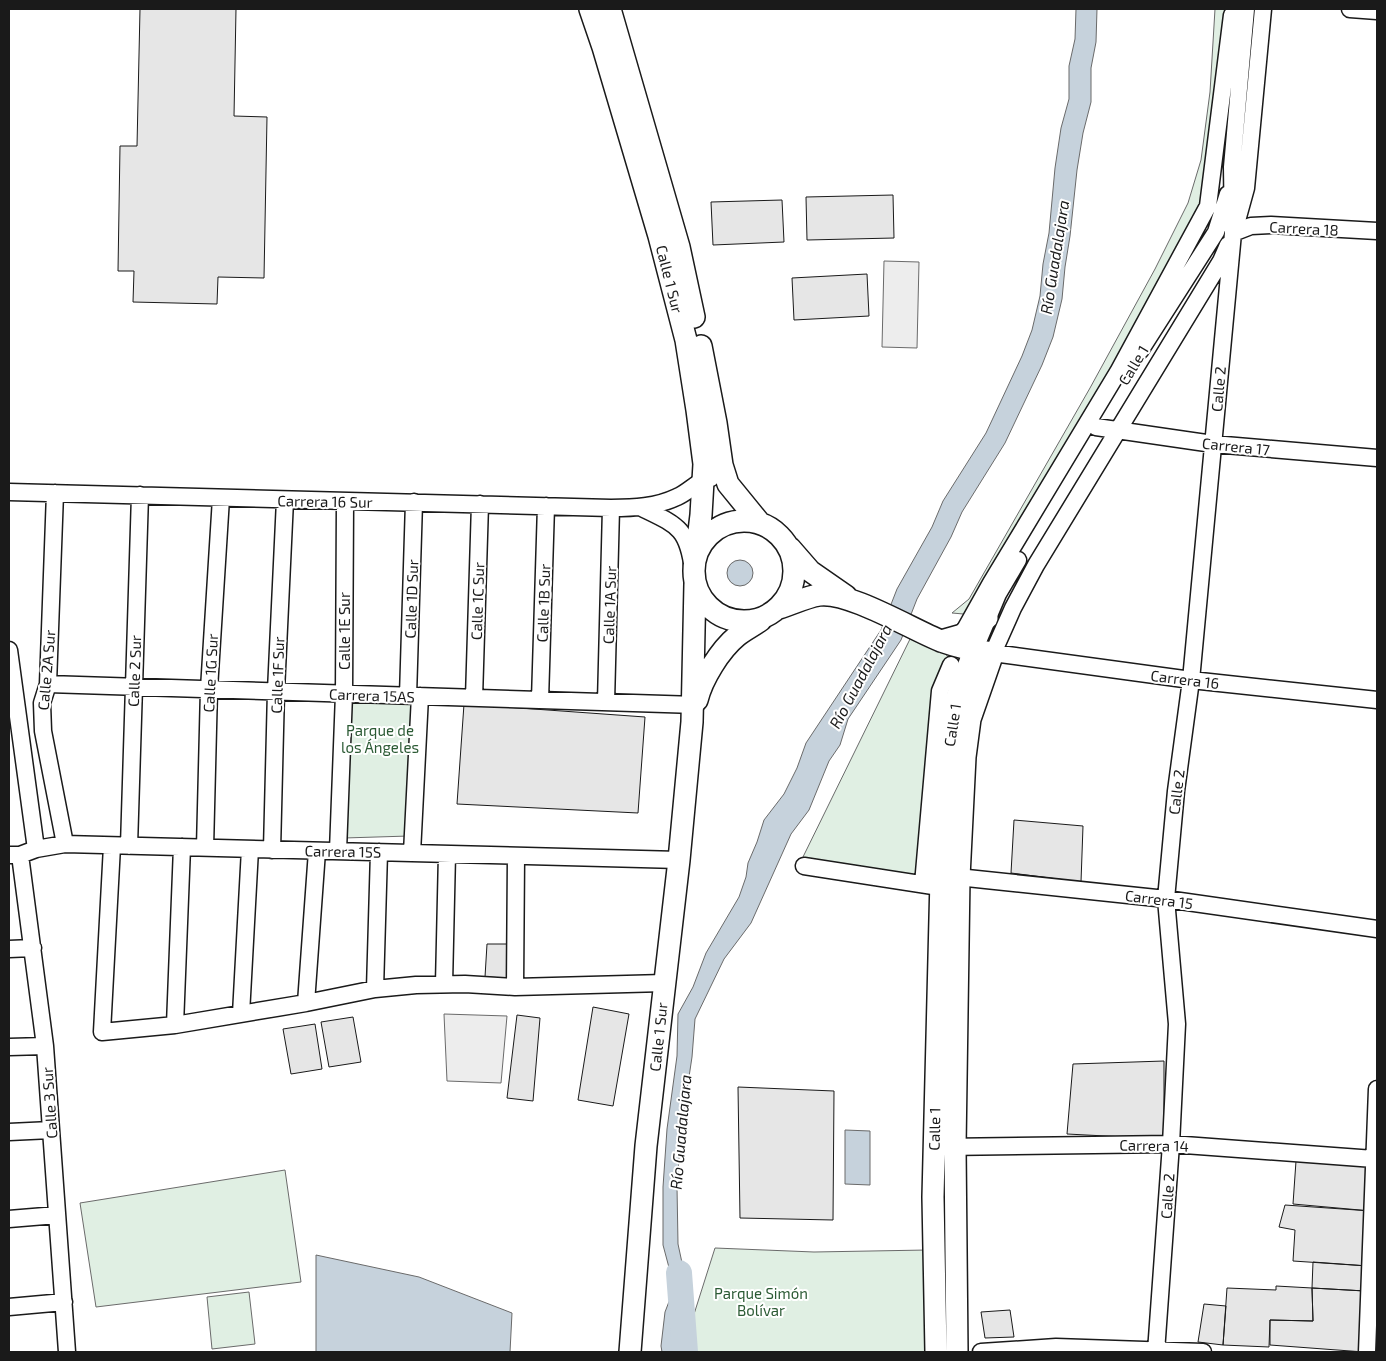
<svg xmlns="http://www.w3.org/2000/svg" width="1386" height="1361" viewBox="0 0 1386 1361" font-family="'Exo 2',sans-serif">
  <style>
    .green { fill: #e0efe3; stroke: #6a6a6a }
    .parking { fill: #ededed; stroke: #6a6a6a }
    .water { fill: #c6d2dc; stroke: #6a6a6a }
    .lines { fill: none; stroke-linecap: round; stroke-linejoin: round }
    .river { stroke: #c6d2dc; stroke-width: 26 }
    .building { fill: #e6e6e6; stroke: #1a1a1a }
    .minor-casing { stroke: #1a1a1a; stroke-width: 19 }
    .major-casing { stroke: #1a1a1a; stroke-width: 24 }
    .minor { stroke: #fff; stroke-width: 16 }
    .major { stroke: #fff; stroke-width: 21 }
    .labels { text-anchor: middle; dominant-baseline: central; stroke-width: 4; stroke-linejoin: round; paint-order: stroke }
    .street-label { font-size: 15px; fill: #1a1a1a; stroke: #fff }
    .park-label { font-size: 15px; fill: #2b5a34; stroke: #fff }
    .water-label { font-size: 16px; font-style: italic; fill: #1a1a1a; stroke: #fff }
  </style>
  <rect width="100%" height="100%" fill="#fff"/>
  <path class="green" d="M1215,9h21l-30,213 -231,393 -23,-2 17,-14 121,-211 65,-119 33,-66 13,-43 9,-68z
    M912,635l29,11 8,13 -8,225 -140,-23z
    M348,697l67,3 -6,136 -65,2z
    M285,1170l16,112 -205,25 -16,-104z
    M715,1248l99,4 113,-2 5,102h-250z
    M249,1292l6,52 -43,5 -5,-52z"/>
  <path class="parking" d="M884,261l35,1 -2,86 -35,-1z
    M444,1014l63,2 -6,67 -54,-2z"/>
  <path class="water" d="M1076,9h21l-1,33 -5,26v34l-8,31 -6,37 -7,66 -5,31 -3,32 -9,38 -11,28 -37,78 -43,69 -11,25 -34,62 -16,41 -53,79 -8,26 -11,16 -20,49 -18,24 -40,89 -27,36 -29,60 -3,38 -11,73 -4,57 1,57 6,28v30l-5,14 -3,29 1,7h-15l-1,-6 4,-34 5,-13 1,-24 -8,-30v-58l4,-58 10,-73 1,-42 15,-27 13,-34 33,-56 7,-20 2,-14 9,-21 7,-22 20,-26 13,-26 9,-25 75,-113 16,-41 35,-62 11,-26 43,-68 36,-77 10,-26 8,-34 3,-32 6,-31 6,-65 6,-40 8,-29v-33l6,-27z
    M727 573a13 13 0 1 1 26 0a13 13 0 1 1-26 0Z
    M845,1130l25,1v54l-25,-1z
    M316,1255l103,22 93,36 -2,39h-194z"/>
  <g class="lines">
    <path class="river" d="M679,1273l6,79"/>
  </g>
  <path class="building" d="M140,9h96l-2,107 33,1 -3,161 -46,-1 -1,27 -84,-2 1,-31h-16l2,-125h17z
    M893,195l1,43 -87,2 -1,-43z
    M782,200l2,42 -71,3 -2,-43z
    M867,274l2,42 -75,4 -2,-42z
    M464,704l181,13 -7,96 -181,-9z
    M1014,820l69,6 -2,56 -70,-9z
    M487,944h22l-1,34 -23,-1z
    M593,1007l36,7 -16,92 -35,-6z
    M517,1015l23,3 -7,83 -26,-3z
    M353,1017l8,45 -32,5 -8,-45z
    M315,1024l7,45 -31,5 -8,-45z
    M1164,1061v78l-97,-5 6,-70z
    M738,1087l96,4 -1,129 -93,-2z
    M1296,1161l76,6 -1,44 -78,-7z
    M1285,1205l86,6 -3,55 -75,-5 2,-31 -16,-3z
    M1313,1262l55,4 -3,25 -53,-3z
    M1276,1286l36,2 1,33 -43,-1 -1,27 -46,-2 4,-57 49,2z
    M1312,1288l53,3 -1,61 -94,-7v-25l43,1z
    M1204,1304l22,2 -3,39 -25,-3z
    M1010,1310l4,27 -29,1 -4,-26z"/>
  <g class="lines">
    <g class="minor-casing">
      <path id="minor" d="M1350,9l27,2
        M1238,217l8,-29 17,-179
        M1233,233l18,-7 20,-1 106,6
        M1228,245l-7,16 -185,304 -23,43 -20,45 198,27 186,20
        M1140,351l76,-119 12,-38
        M1096,427l117,17 164,14
        M9,492l602,16c23,0 45,-1 66,-11 12,-5 21,-17 34,-19
        M55,493l-7,191 -6,19 1,28 22,113
        M642,508c35,17 46,20 51,62
        M963,633l28,-50 127,-211 90,-166 24,-191
        M9,650l27,199
        M974,651l24,-57 20,-34
        M48,684l648,21
        M408,696l6,-194
        M474,698l6,-194
        M540,700l6,-194
        M606,702l5,-194
        M112,846l-10,186 73,-7 131,-22 69,-14 41,-4 49,-1 50,3 149,-4
        M129,846l11,-351
        M205,848l4,-159 12,-191
        M272,850l4,-159 9,-191
        M338,851l6,-157 1,-192
        M412,853l8,-157
        M9,855h11l16,-6 29,-5 614,16
        M20,855l25,191 22,306
        M804,866l129,20
        M948,876l218,23 211,30
        M923,884l17,-193 11,-26
        M9,949l24,-1
        M444,984l3,-130
        M515,987l1,-131
        M375,989l4,-137
        M306,1003l11,-152
        M241,1014l9,-165
        M175,1025l7,-178
        M9,1047l36,-1
        M9,1132l42,-2
        M943,1147l228,-3 203,15
        M9,1219l48,-4
        M9,1307l55,-5
        M981,1352l75,-5 147,5
        M1156,1352l15,-208 6,-120 -11,-125 10,-108 15,-111 42,-447 -1,-66 14,-158
        M1367,1352l10,-263"/>
    </g>
    <g class="major-casing">
      <path id="major" d="M590,9l13,38 56,189 27,104 11,70 7,54 -3,51 -5,41
        M610,9l69,238 15,70
        M701,346l15,77 6,42 6,19 31,38
        M694 571a50 50 0 1 1 100 0a50 50 0 1 1-100 0Z
        M790,548l20,23 36,25
        M779,608c13,-4 27,-11 40,-13 30,-4 92,34 122,46 17,6 34,10 52,12l-23,66 -5,38 -6,120 -4,270 2,205
        M941,641l21,-6 25,-17
        M697,700c5,-21 23,-50 40,-64 7,-6 16,-10 24,-16
        M630,1352l16,-206 33,-286 13,-138 3,-138
        M936,1352l-3,-155 9,-358 4,-68 7,-59 4,-15 17,-46"/>
    </g>
    <use href="#minor" class="minor"/>
    <use href="#major" class="major"/>
  </g>
  <g class="labels">
    <g class="street-label">
      <text transform="translate(1304 228) rotate(3)">Carrera 18</text>
      <text transform="translate(670 279) rotate(76)">Calle 1 Sur</text>
      <text transform="translate(1133 365) rotate(-59)">Calle 1</text>
      <text transform="translate(1218 389) rotate(-85)">Calle 2</text>
      <text transform="translate(1236 446) rotate(6)">Carrera 17</text>
      <text transform="translate(325 501) rotate(1)">Carrera 16 Sur</text>
      <text transform="translate(411 599) rotate(-88)">Calle 1D Sur</text>
      <text transform="translate(477 601) rotate(-88)">Calle 1C Sur</text>
      <text transform="translate(543 603) rotate(-88)">Calle 1B Sur</text>
      <text transform="translate(609 605) rotate(-88)">Calle 1A Sur</text>
      <text transform="translate(344 631) rotate(-90)">Calle 1E Sur</text>
      <text transform="translate(46 670) rotate(-85)">Calle 2A Sur</text>
      <text transform="translate(134 671) rotate(-88)">Calle 2 Sur</text>
      <text transform="translate(210 673) rotate(-87)">Calle 1G Sur</text>
      <text transform="translate(277 675) rotate(-88)">Calle 1F Sur</text>
      <text transform="translate(1185 679) rotate(7)">Carrera 16</text>
      <text transform="translate(372 695) rotate(2)">Carrera 15AS</text>
      <text transform="translate(952 725) rotate(-81)">Calle 1</text>
      <text transform="translate(1176 792) rotate(-83)">Calle 2</text>
      <text transform="translate(343 851) rotate(1)">Carrera 15S</text>
      <text transform="translate(1159 899) rotate(7)">Carrera 15</text>
      <text transform="translate(658 1037) rotate(-84)">Calle 1 Sur</text>
      <text transform="translate(49 1103) rotate(-94)">Calle 3 Sur</text>
      <text transform="translate(934 1129) rotate(-89)">Calle 1</text>
      <text transform="translate(1154 1145) rotate(1)">Carrera 14</text>
      <text transform="translate(1167 1196) rotate(-86)">Calle 2</text>
    </g>
    <g class="park-label">
      <text x="380" y="730">Parque de<tspan x="380" dy="17">los Ángeles</tspan></text>
      <text x="761" y="1293">Parque Simón<tspan x="761" dy="17">Bolívar</tspan></text>
    </g>
    <g class="water-label">
      <text transform="translate(1054 257) rotate(-81)">Río Guadalajara</text>
      <text transform="translate(860 676) rotate(-62)">Río Guadalajara</text>
      <text transform="translate(680 1132) rotate(-85)">Río Guadalajara</text>
    </g>
  </g>
  <rect width="1386" height="1361" fill="none" stroke="#1a1a1a" stroke-width="20"/>
</svg>
